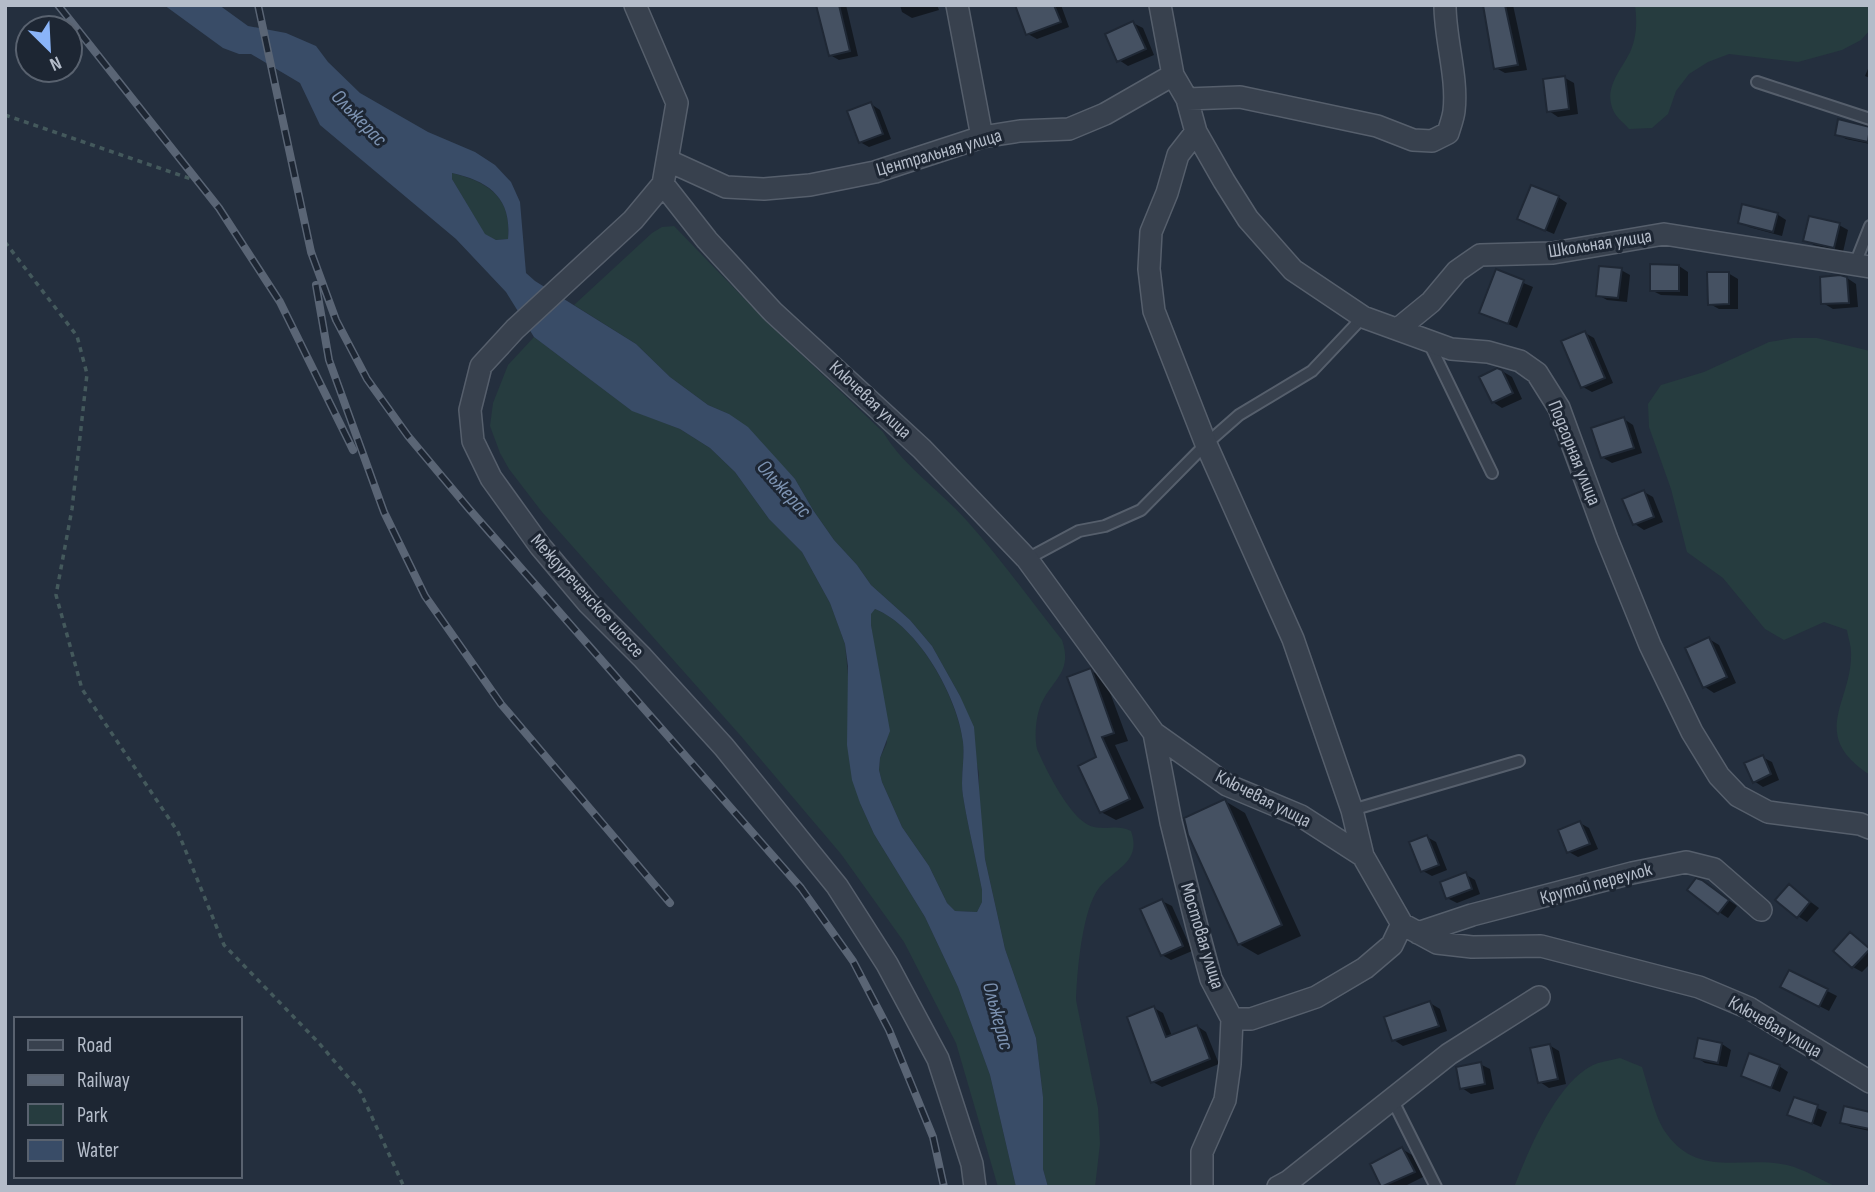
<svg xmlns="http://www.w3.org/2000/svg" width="1875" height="1192" viewBox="0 0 1875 1192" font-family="'Sofia Sans Condensed',sans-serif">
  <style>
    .green { fill: #263c3f }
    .water { fill: #394c67; fill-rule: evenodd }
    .shadow { fill: #0007 }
    .building { fill: #455162; stroke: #1f2835; stroke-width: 2 }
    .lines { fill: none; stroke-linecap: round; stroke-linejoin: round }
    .lane-casing { stroke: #565f6c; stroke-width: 14 }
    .street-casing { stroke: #565f6c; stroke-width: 24 }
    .path { stroke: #44595c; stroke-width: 3.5; stroke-dasharray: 5 5; stroke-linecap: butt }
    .lane { stroke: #38414e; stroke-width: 10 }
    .street { stroke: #38414e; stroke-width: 21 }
    .rail-casing { stroke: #5a6575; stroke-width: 8 }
    .rail { stroke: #1d2633; stroke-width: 5; stroke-dasharray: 16; stroke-linecap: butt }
    .labels { text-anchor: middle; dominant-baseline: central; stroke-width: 6; stroke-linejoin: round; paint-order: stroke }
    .street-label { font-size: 19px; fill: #b4bcc9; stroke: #1d2633 }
    .water-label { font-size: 21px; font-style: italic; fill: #7c92b1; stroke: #1d2633 }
  </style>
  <rect width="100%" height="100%" fill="#242f3e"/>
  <path class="green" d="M1635,5h235v25l-9,10 -19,10 -44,12 -69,-8 -21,8 -19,12 -13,17 -8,23 -16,14 -23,1c-4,-5 -12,-11 -15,-17 -12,-24 8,-42 17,-62 6,-15 6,-29 4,-45z
    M452,173c37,9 60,25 56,66l-12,1 -11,-5 -33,-56z
    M674,226l93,96 116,110c21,35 58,59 85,90 33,37 63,79 94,118 10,30 -6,37 -19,60 -7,13 -9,35 -6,49 9,21 35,74 57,78 15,3 23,-3 37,4 11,31 -16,37 -32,57 -17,22 -22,84 -23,112l22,108 2,36 -5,43h-47l-5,-18v-72l-7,-59 -31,-89 -20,-90 -6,-48v-38l-19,-77 -28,-50 -22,-26 -39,-35 -14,-20 -23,-25 -21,-30 -18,-31 -66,-65 -21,-9 -38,-28 -34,-33 -62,-39 78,-72 10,-6z
    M534,337l97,73 49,19 30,19 25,24 34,47 33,33 28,51 15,41 15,159 14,31 51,83 33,70 32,88 26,112h-18l-42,-144 -52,-101 -63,-88 -101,-119 -198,-223 -33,-43 -9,-16 -10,-27 3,-23 15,-38z
    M1793,338h24l53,13v424c-63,-41 -17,-73 -19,-123 0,-7 -3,-15 -4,-22l-23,-8 -40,18 -19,-11 -42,-51 -36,-26 -16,-63 -22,-62 -1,-23 13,-19 43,-13 65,-30z
    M875,609c43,17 82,87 88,133 2,18 -3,36 0,54 5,31 13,63 19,94v12l-5,10 -22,-1 -8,-8 -18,-37 -27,-39 -20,-45 -3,-12 1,-12 7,-15 -16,-118v-12z
    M1620,1058l22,9c6,18 13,51 24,66 33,46 76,22 121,32 17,4 34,15 50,22h-323c15,-37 44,-110 84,-124 7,-2 15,-3 22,-5z"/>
  <path class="water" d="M164,5h55l29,21 38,7 30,13 12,16 32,31 68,39 47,20 20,13 16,17 9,20 6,71 9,8 101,63 34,33 38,28 21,9 19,13 47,52 18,31 21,30 23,25 14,20 39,35 22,26 28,50 14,31 11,132 20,90 31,89 7,59v72l5,18h-32l-26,-112 -32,-88 -33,-70 -51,-83 -14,-31 -8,-23 -5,-35 1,-79 -3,-22 -15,-41 -28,-51 -33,-33 -34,-47 -25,-24 -30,-19 -48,-18 -98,-74 -28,-45 -50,-53 -136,-114 -20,-42 -49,-29h-12l-16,-6zM452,173c37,8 60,25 56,66l-12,1 -11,-6 -33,-55zM875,609c43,17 83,88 88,133 2,18 -3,36 0,54 5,31 13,63 19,94v12l-5,10 -22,-1 -8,-8 -18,-37 -27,-39 -20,-45 -3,-12 1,-12 10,-27 -19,-106v-11z"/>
  <path class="shadow" d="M818,5h28l12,51 -19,4 -9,-5z
    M900,5h37l2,5 -27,8 -10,-6z
    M1021,5h40l8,22 -32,12 -9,-5z
    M1484,5h29l14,65 -22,3 -9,-5z
    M1133,23l10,5 11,27 -26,11 -9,-6z
    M1870,64v14l-5,-2z
    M1565,78l9,5 4,31 -20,3 -9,-6z
    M871,104l9,6 11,29 -22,8 -9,-5z
    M1870,128v16l-24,-5 -9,-5z
    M1558,197l9,6 -13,31 -35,-15z
    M1777,214l9,6 -4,16 -33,-9 -9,-5z
    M1839,225l9,5 -5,22 -29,-7 -9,-5z
    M1679,266l9,6v24l-27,-1 -10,-5z
    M1621,270l9,5 -3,27 -20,-2 -9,-5z
    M1497,272l36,15 -16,41 -36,-16z
    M1728,273l10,6v30h-19l-9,-5z
    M1847,278l9,6 2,23 -25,2 -10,-6z
    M1585,333l9,5 19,45 -21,9 -9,-5z
    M1502,371l10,6 10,22 -20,9 -9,-6z
    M1624,419l9,6 9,28 -30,10 -10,-6z
    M1644,492l9,5 10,25 -19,8 -9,-6z
    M1709,639l10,6 17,38 -22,10 -9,-6 -17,-38z
    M1090,670l15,9 23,62 -13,4 29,63 -28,12 -15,-8z
    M1762,757l10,5 7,18 -16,7 -9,-6z
    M1225,801l20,12 56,123 -43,19 -19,-11z
    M1580,823l9,5 9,21 -20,8 -9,-5z
    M1427,837l9,5 11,28 -15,6 -9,-5z
    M1465,874l10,6 5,14 -23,9 -10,-5z
    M1702,881l35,25 -9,12 -9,-6z
    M1789,886l30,22 -12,14 -9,-6z
    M1162,901l10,5 20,45 -21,9 -9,-5z
    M1851,934l19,14v16l-8,8 -9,-5z
    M1790,972l47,24 -8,15 -37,-19z
    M1430,1003l10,6 7,22 -44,15 -9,-6z
    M1154,1008l9,5 9,23 25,-10 9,6 13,32 -57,23 -9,-5z
    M1722,1044l9,6 -4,17 -22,-4 -9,-6z
    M1549,1045l10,6 7,33 -17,4 -9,-6z
    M1480,1064l10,5 4,20 -23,5 -9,-6z
    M1779,1066l9,6 -8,20 -37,-16z
    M1795,1099l32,13 -6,15 -31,-13z
    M1870,1113v18l-19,-4 -9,-5z
    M1402,1149l10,6 11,22 -20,10h-20l-11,-23z"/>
  <path class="building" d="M816,5h23l11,46 -21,5z
    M1015,5h39l7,17 -35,13z
    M1483,5h22l13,60 -24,4z
    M1133,21l13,28 -29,13 -12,-28z
    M1565,76l4,33 -22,3 -4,-33z
    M871,102l12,32 -24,9 -12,-32z
    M1838,119l32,8 -2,15 -33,-7z
    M1531,185l28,11 -14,35 -28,-12z
    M1742,204l36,9 -5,19 -35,-9z
    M1809,216l31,7 -6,25 -31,-7z
    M1650,264l29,1v26h-29z
    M1599,266l23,2 -4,30 -22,-2z
    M1496,269l28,11 -16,44 -29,-11z
    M1707,272h22v32l-21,1z
    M1840,275l7,2 2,26 -28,1 -1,-27z
    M1585,331l20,47 -24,10 -20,-47z
    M1497,368l5,2 11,23 -21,10 -13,-26z
    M1624,417l10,31 -33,10 -10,-30z
    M1644,490l10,27 -21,8 -11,-26z
    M1709,637l18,40 -24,11 -18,-40z
    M1091,668l23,65 -12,4 28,62 -30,14 -22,-47 18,-9 -29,-80z
    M1763,755l8,19 -18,9 -9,-20z
    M1225,799l57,126 -44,20 -50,-110 -4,-17z
    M1580,821l10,23 -23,9 -9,-23z
    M1427,835l12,30 -18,7 -12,-30z
    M1466,872l6,17 -26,10 -6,-17z
    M1696,878l6,2 27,20 -11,14 -31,-24z
    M1789,884l21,18 -13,16 -22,-18z
    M1162,899l21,47 -22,10 -21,-47z
    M1850,932l20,17 -18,19 -19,-17z
    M1789,970l39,19 -9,18 -39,-20z
    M1430,1001l9,25 -47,15 -8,-24z
    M1154,1006l12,31 31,-12 13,34 -59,24 -24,-66z
    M1698,1038l24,5 -4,20 -24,-5z
    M1550,1044l8,35 -20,4 -8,-35z
    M1749,1053l31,12 -9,23 -30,-12z
    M1481,1062l4,22 -25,5 -4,-22z
    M1794,1097l24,8 -6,19 -25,-9z
    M1844,1106l26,6v17l-30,-6z
    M1402,1147l13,25 -34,15 -11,-23z"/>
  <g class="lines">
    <g class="lane-casing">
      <path id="lane" d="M1757,82l113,37
        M1855,264l15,-38
        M1429,343l63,130
        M1027,559l52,-28 26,-5 36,-16 65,-66 33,-29 73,-44 51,-54
        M1352,810l167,-49
        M1392,1099l44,88"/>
    </g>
    <g class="street-casing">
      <path id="street" d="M635,5l42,98 -14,81 -30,36 -118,109 -34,37 -11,44 3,31 18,37 49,68 48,57 54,54 82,90 113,139 50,78 51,95 34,105 3,23
        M957,5l25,132
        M1173,75l14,24 9,33 28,49 24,38 45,51 70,47 88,32 37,3 32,9 17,12 22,35 48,131 43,106 42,87 27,44 19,20 30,16 92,12 10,4
        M1187,99l53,-2 137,29 36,14 19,1 16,-8c2,-7 5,-14 6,-22 4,-34 -9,-71 -9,-106
        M1196,132l-18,23 -11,38 -16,39 -2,37 5,42 52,133 87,195 59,171 11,46
        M669,161l57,26 38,2 46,-4 65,-13 107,-35 38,-6 49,-2 36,-15 68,-39 -13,-70
        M663,184l44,56 66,72 149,137 105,110 127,174 73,52 74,31 62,40 39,68 35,19 35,4 69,-1 158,41 50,21 121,74
        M1398,329l33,-27 26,-31 23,-16 73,-2 111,-19 206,33
        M1154,733l17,89 26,105 14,52 21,40 -2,45 -5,36 -23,52v35
        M1418,933l54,-18 160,-42 54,-11 28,7 47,41
        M1232,1019h19l65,-22 49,-29 27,-23 10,-21
        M1278,1187l11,-6 160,-127 90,-57"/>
    </g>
    <path class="path" d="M5,115l192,66
      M5,242l72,94 10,38 -15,135 -16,86 26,94 96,143 46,113 94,97 42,49 44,96"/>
    <use href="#lane" class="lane"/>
    <use href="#street" class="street"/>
    <g class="rail-casing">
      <path id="rail" d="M58,5l161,203 61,94 73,148
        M258,5l53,247 25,68 31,59 41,57 62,74 331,378 52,73 36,69 44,107 11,50
        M316,285l13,75 55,152 41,84 76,108 169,199"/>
    </g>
    <use href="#rail" class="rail"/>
  </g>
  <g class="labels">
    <g class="street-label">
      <text transform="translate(939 153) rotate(-16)">Центральная улица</text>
      <text transform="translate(1600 244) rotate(-9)">Школьная улица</text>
      <text transform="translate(870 400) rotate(43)">Ключевая улица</text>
      <text transform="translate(1574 453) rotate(68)">Подгорная улица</text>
      <text transform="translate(587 596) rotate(48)">Междуреченское шоссе</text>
      <text transform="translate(1263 799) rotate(27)">Ключевая улица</text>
      <text transform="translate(1596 884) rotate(-15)">Крутой переулок</text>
      <text transform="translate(1202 936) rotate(73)">Мостовая улица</text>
      <text transform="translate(1775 1027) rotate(30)">Ключевая улица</text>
    </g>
    <g class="water-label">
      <text transform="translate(359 118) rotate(46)">Ольжерас</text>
      <text transform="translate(784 489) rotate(48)">Ольжерас</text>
      <text transform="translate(998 1016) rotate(75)">Ольжерас</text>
    </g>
  </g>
  <rect width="1875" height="1192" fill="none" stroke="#b4bcc9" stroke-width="14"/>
  <rect x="14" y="1017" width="228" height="161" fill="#1d2633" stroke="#59626f" stroke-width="2"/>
  <rect x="28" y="1040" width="35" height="10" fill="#38414e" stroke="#59626f" stroke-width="2"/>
  <text x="77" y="1052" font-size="21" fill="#b4bcc9">Road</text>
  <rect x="28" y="1075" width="35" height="10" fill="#5a6575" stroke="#59626f" stroke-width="2"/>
  <text x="77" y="1087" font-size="21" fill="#b4bcc9">Railway</text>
  <rect x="28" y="1104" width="35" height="21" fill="#263c3f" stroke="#59626f" stroke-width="2"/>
  <text x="77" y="1122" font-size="21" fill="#b4bcc9">Park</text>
  <rect x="28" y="1140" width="35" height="21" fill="#394c67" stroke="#59626f" stroke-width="2"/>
  <text x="77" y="1157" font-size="21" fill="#b4bcc9">Water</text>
  <g transform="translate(49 49) rotate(156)"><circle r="33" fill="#1d2633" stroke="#59626f" stroke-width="2"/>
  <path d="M0-5L12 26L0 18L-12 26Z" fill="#8ab4f8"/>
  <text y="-10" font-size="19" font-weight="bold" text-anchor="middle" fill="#b4bcc9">N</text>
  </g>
</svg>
